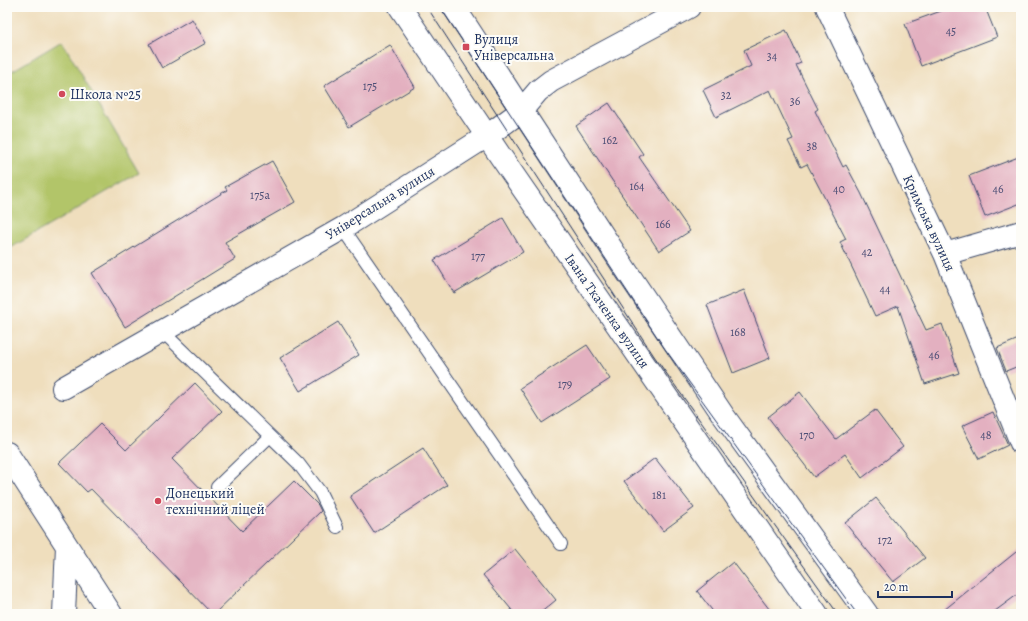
<svg xmlns="http://www.w3.org/2000/svg" width="1028" height="621" viewBox="0 0 1028 621" font-family="Alegreya,serif">
  <style>
    .green { fill: #b2c569; stroke: #667a64 }
    .building { fill: #e3b0c0 }
    .lines { fill: none; stroke-linecap: round; stroke-linejoin: round }
    .service-casing { stroke: #3b496c; stroke-width: 14 }
    .minor-casing { stroke: #3b496c; stroke-width: 24 }
    .secondary-casing { stroke: #3b496c; stroke-width: 24 }
    .service { stroke: #fff; stroke-width: 12 }
    .minor { stroke: #fff; stroke-width: 22 }
    .secondary { stroke: #fff; stroke-width: 22 }
    .tram { stroke: #1b2f5e; stroke-width: 1 }
    .poi-dot { fill: #d1495b; stroke: #fdfcf7; stroke-width: 1.5 }
    .labels { text-anchor: middle; dominant-baseline: central; stroke-width: 4; stroke-linejoin: round; paint-order: stroke }
    .number-label { font-size: 12px; fill: #4d4f76 }
    .poi-label { font-size: 14px; fill: #1b2f5e; stroke: #fdfcf7; text-anchor: start }
    .street-label { font-size: 14px; fill: #1b2f5e; stroke: #fdfcf7 }
  </style>
  <rect width="100%" height="100%" fill="#fdfcf7"/>
  <filter id="ink" filterUnits="userSpaceOnUse"><feTurbulence type="fractalNoise" baseFrequency=".025" numOctaves="2"/><feDisplacementMap in="SourceGraphic" scale="8" xChannelSelector="R" yChannelSelector="G"/><feConvolveMatrix kernelMatrix="1 2 1 2 8 2 1 2 1" color-interpolation-filters="sRGB"/></filter>
  <filter id="wash" filterUnits="userSpaceOnUse"><feTurbulence type="fractalNoise" baseFrequency=".012" numOctaves="4" result="noise"/><feDisplacementMap in="SourceGraphic" scale="16" xChannelSelector="R" yChannelSelector="G"/><feGaussianBlur stdDeviation="0.9" result="paint"/><feColorMatrix in="noise" values="0 0 0 0 0 0 0 0 0 0 0 0 0 0 0 0 0 1.4 0 .05"/><feComposite in="paint" operator="in"/></filter>
  <g filter="url(#wash)">
    <rect width="100%" height="100%" fill="#efdebd"/>
    <path class="green" d="M62,41l77,132 -132,77v-176z"/>
    <g id="blocks">
      <path class="building" d="M952,7h33l12,30 -76,29 -16,-42z
        M192,19l14,24 -44,25 -13,-24z
        M786,30l15,33 -5,2 22,44 -3,2 28,56 3,-2 15,28 65,137 16,-6 17,49 -34,11 -27,-78 -23,10 -35,-74 6,-3 -39,-75 -6,3 -13,-26 5,-2 -23,-49 -54,27 -13,-27 48,-24 -7,-16z
        M390,45l25,42 -66,40 -25,-41z
        M609,103l34,51 -4,3 51,74 -31,20 -83,-125z
        M1021,156v47l-36,14 -16,-41z
        M272,161l23,41 -70,40 10,17 -110,68 -33,-54 135,-83 -2,-3z
        M503,218l20,34 -69,41 -20,-33z
        M744,290l26,68 -37,15 -26,-68z
        M338,322l21,33 -59,36 -20,-33z
        M1021,338v27l-15,6 -9,-23z
        M587,345l23,34 -68,44 -22,-35z
        M195,383l27,28 -50,48 70,72 52,-50 24,24 3,6 -107,103h-2l-121,-125 -4,3 -28,-29 41,-39 26,26z
        M800,392l36,47 39,-29 28,37 -41,31 -17,-24 -31,23 -46,-60z
        M993,412l15,33 -29,14 -17,-33z
        M423,448l24,37 -73,48 -24,-37z
        M655,458l39,50 -31,23 -39,-50z
        M876,498l49,60 -32,24 -48,-59z
        M1021,548v44l-30,22h-52z
        M515,549l41,51 -17,14h-24l-32,-39z
        M733,562l40,52h-58l-18,-23z"/>
    </g>
  </g>
  <g filter="url(#ink)">
    <use href="#blocks" fill-opacity="0" stroke="#3b496c" stroke-width="1"/>
    <g class="lines">
      <g class="service-casing">
        <path id="service" d="M343,228l218,316
          M162,331l136,132 22,29 17,35
          M217,487l53,-51"/>
      </g>
      <g class="minor-casing">
        <path id="minor" d="M827,7l118,247 76,189
          M945,254l76,-22
          M63,388l280,-160 144,-92 34,-25 17,-20 13,-10 138,-74
          M7,453l104,161
          M64,614l3,-68"/>
      </g>
      <g class="secondary-casing">
        <path id="secondary" d="M400,7l101,150 316,457
          M454,7l171,262 98,146 144,199"/>
      </g>
      <use href="#service" class="service"/>
      <use href="#minor" class="minor"/>
      <use href="#secondary" class="secondary"/>
      <path class="tram" d="M427,7l227,349 184,258
        M440,7l225,342 192,265"/>
    </g>
  </g>
  <g class="poi-dot">
    <rect x="462" y="43" width="8" height="8" rx="2"/>
    <circle cx="62" cy="94" r="4"/>
    <circle cx="158" cy="501" r="4"/>
  </g>
  <g class="labels">
    <g class="number-label">
      <text x="951" y="31">45</text>
      <text x="772" y="56">34</text>
      <text x="370" y="86">175</text>
      <text x="726" y="95">32</text>
      <text x="795" y="101">36</text>
      <text x="610" y="140">162</text>
      <text x="812" y="146">38</text>
      <text x="637" y="186">164</text>
      <text x="839" y="189">40</text>
      <text x="998" y="189">46</text>
      <text x="260" y="195">175а</text>
      <text x="663" y="224">166</text>
      <text x="867" y="252">42</text>
      <text x="478" y="256">177</text>
      <text x="885" y="289">44</text>
      <text x="738" y="332">168</text>
      <text x="934" y="355">46</text>
      <text x="565" y="384">179</text>
      <text x="807" y="435">170</text>
      <text x="986" y="435">48</text>
      <text x="659" y="495">181</text>
      <text x="885" y="540">172</text>
    </g>
    <g class="poi-label">
      <text x="474" y="39">Вулиця<tspan x="474" dy="16">Універсальна</tspan></text>
      <text x="70" y="94">Школа №25</text>
      <text x="166" y="493">Донецький<tspan x="166" dy="16">технічний ліцей</tspan></text>
    </g>
    <g class="street-label">
      <text transform="translate(380 203) rotate(-32)">Універсальна вулиця</text>
      <text transform="translate(929 223) rotate(65)">Кримська вулиця</text>
      <text transform="translate(607 311) rotate(55)">Івана Ткаченка вулиця</text>
    </g>
  </g>
  <rect width="1028" height="621" fill="none" stroke="#fdfcf7" stroke-width="24"/>
  <path d="M878 591v6h74v-6" fill="none" stroke="#1b2f5e" stroke-width="2"/>
  <text x="884" y="591" font-size="12" fill="#1b2f5e" stroke="#fdfcf7" stroke-width="3" paint-order="stroke">20 m</text>
</svg>
